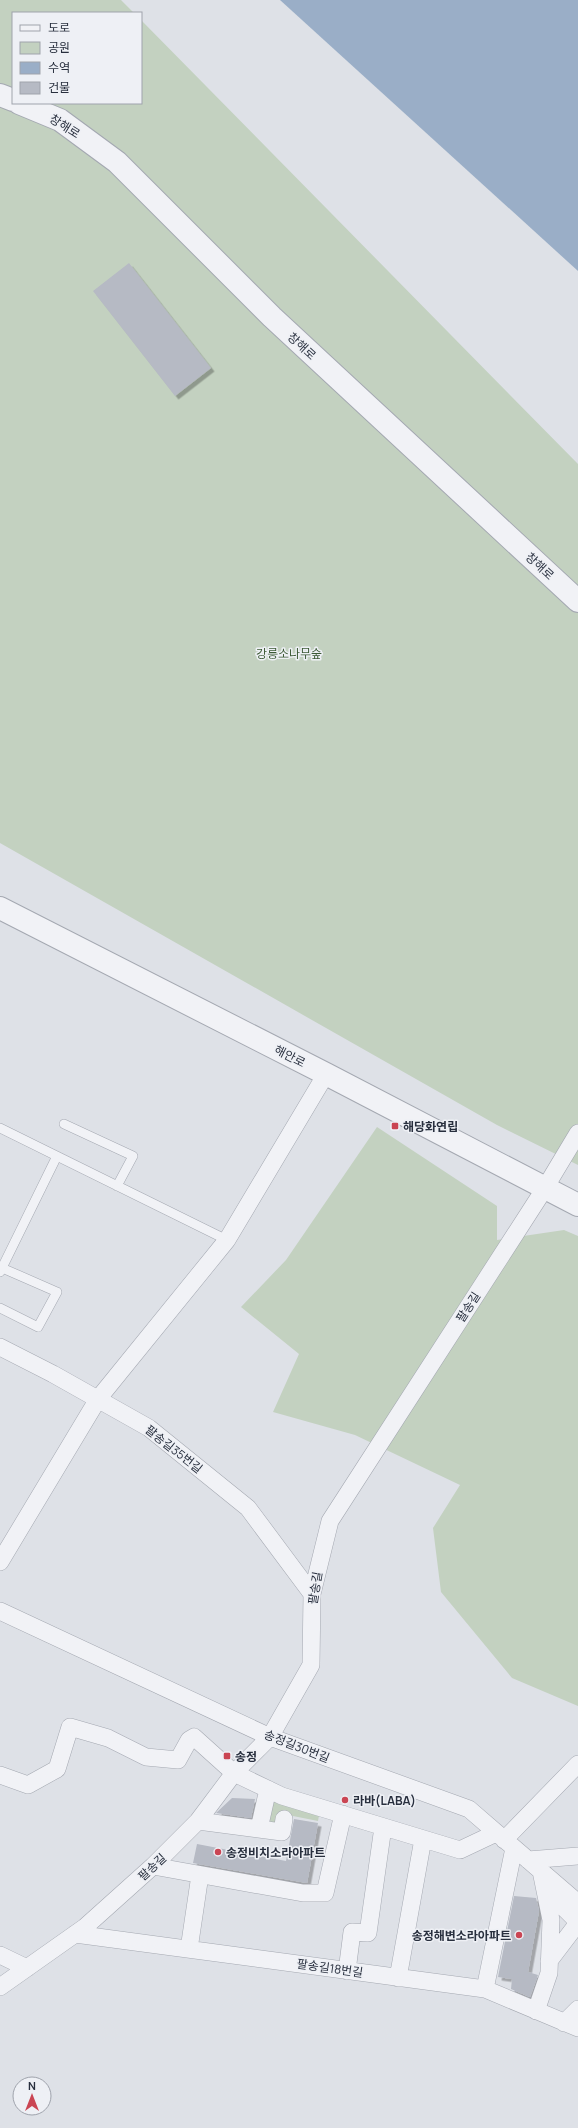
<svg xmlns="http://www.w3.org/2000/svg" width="578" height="2128" viewBox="0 0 578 2128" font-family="Manrope,'Noto Sans KR',sans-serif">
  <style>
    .green { fill: #c3d1c0 }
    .water { fill: #9aaec7 }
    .building { fill: #b6bac4; filter: url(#shadow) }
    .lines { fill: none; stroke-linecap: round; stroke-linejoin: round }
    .service-casing { stroke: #a4a8b1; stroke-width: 10 }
    .minor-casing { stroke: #a4a8b1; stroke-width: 18 }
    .tertiary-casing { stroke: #a4a8b1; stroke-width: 24 }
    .service { stroke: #f1f2f6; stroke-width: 9 }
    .minor { stroke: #f1f2f6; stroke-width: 17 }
    .tertiary { stroke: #f1f2f6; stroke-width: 22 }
    .poi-dot { fill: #ca4553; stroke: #eef0f5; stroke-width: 1.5 }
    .labels { text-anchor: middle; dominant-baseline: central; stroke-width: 3; stroke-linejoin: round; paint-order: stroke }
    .street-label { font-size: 12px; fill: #282f3e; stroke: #eef0f5 }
    .park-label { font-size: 12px; fill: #3b5935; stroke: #eef0f5 }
    .poi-label { font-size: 12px; font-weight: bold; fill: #282f3e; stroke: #eef0f5; text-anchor: start }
  </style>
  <defs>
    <filter id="shadow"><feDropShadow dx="3.5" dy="3.5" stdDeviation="0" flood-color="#0004"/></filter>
  </defs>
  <rect width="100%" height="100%" fill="#dee1e7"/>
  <path class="green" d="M0,0h121l13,13h-121v90h128v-83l437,444v701l-81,-40 -497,-282z
    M377,1127l120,79v34l67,-10 14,6v470l-66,-28 -71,-86 -8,-64 27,-43 -105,-50 -82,-23 26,-58 -58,-47 45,-47z
    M270,1800l50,10 -2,11 -35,-7 -3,13 -15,-3z"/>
  <path class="water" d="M280,0h298v271z"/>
  <path class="building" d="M129,263l82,105 -36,28 -82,-105z
    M232,1798l23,1 -4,19 -35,-5z
    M294,1819l24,4 -11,60 -114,-20 4,-19 89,17z
    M514,1896l22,2 3,13 -11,61 10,3 -8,22 -19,-8 1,-10 -14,-2z"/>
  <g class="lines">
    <g class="service-casing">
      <path id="service" d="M64,1124l69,32 -16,30
        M0,1128l227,112
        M0,1272l57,-116
        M0,1308l38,19 19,-35 -55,-24"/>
    </g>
    <g class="minor-casing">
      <path id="minor" d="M0,1347l53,27 96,54 99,80 64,86
        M0,1562l98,-163 129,-159 99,-166
        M0,1611l270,126 199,72 109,94
        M0,1775l28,10 29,-16 13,-42 38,11 38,19 32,3 11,-20 5,-3 40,36 48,23 178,54 36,-17
        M198,1821l84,11 2,-13
        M259,1829l9,-40
        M504,1840l74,-76
        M528,1860l50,-4
        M153,1866l150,27h22l18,-79
        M545,1889l33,33
        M75,1934l410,55 93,39
        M189,1949l11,-74
        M0,1955l27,13
        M549,1961l29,-38
        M347,1971l5,-39 16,1 15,-106
        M398,1978l25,-139
        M0,1987l85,-60 68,-61 45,-45 36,-48 36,-36 41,-72 1,-71 18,-73 215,-333 33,-55
        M485,1989l29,-141
        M536,2011l13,-38 2,-53 -10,-49
        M564,2023l14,-14"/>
    </g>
    <g class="tertiary-casing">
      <path id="tertiary" d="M0,95l13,5
        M19,103l41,17 57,42 155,155 306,284
        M0,908l326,166 252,131"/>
    </g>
    <use href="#service" class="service"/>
    <use href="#minor" class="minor"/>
    <use href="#tertiary" class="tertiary"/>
  </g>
  <g class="poi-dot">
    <rect x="391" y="1122" width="8" height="8" rx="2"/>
    <rect x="223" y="1752" width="8" height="8" rx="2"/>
    <circle cx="345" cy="1800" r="4"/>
    <circle cx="218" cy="1852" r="4"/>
    <circle cx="519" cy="1935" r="4"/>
  </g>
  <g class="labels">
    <g class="street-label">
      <text transform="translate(65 126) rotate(32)">창해로</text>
      <text transform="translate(302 346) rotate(43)">창해로</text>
      <text transform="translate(540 566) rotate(43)">창해로</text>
      <text transform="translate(290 1056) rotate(27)">해안로</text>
      <text transform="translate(468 1307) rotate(-57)">팔송길</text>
      <text transform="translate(174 1449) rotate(38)">팔송길35번길</text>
      <text transform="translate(315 1588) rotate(-81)">팔송길</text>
      <text transform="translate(297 1746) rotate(21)">송정길30번길</text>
      <text transform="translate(152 1867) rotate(-43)">팔송길</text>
      <text transform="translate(330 1968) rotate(8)">팔송길18번길</text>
    </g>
    <g class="park-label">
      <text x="289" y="653">강릉소나무숲</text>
    </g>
    <g class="poi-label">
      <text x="403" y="1126">해당화연립</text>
      <text x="235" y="1756">송정</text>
      <text x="353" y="1800">라바(LABA)</text>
      <text x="226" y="1852">송정비치소라아파트</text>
      <text x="511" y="1935" text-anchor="end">송정해변소라아파트</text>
    </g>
  </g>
  <rect x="12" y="12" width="130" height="92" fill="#eef0f5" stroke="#9fa3ac"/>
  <rect x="20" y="25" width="20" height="6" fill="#f1f2f6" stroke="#9fa3ac"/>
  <text x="48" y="32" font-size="12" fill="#282f3e">도로</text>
  <rect x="20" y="42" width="20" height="12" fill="#c3d1c0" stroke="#9fa3ac"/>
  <text x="48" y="52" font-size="12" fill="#282f3e">공원</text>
  <rect x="20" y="62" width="20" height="12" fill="#9aaec7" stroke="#9fa3ac"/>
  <text x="48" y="72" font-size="12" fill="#282f3e">수역</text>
  <rect x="20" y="82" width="20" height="12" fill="#b6bac4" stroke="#9fa3ac"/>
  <text x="48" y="92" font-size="12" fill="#282f3e">건물</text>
  <g transform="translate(32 2096)"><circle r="19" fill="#eef0f5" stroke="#9fa3ac"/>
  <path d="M0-3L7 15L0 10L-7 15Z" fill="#ca4553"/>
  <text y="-6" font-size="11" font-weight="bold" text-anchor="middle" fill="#282f3e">N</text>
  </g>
</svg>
